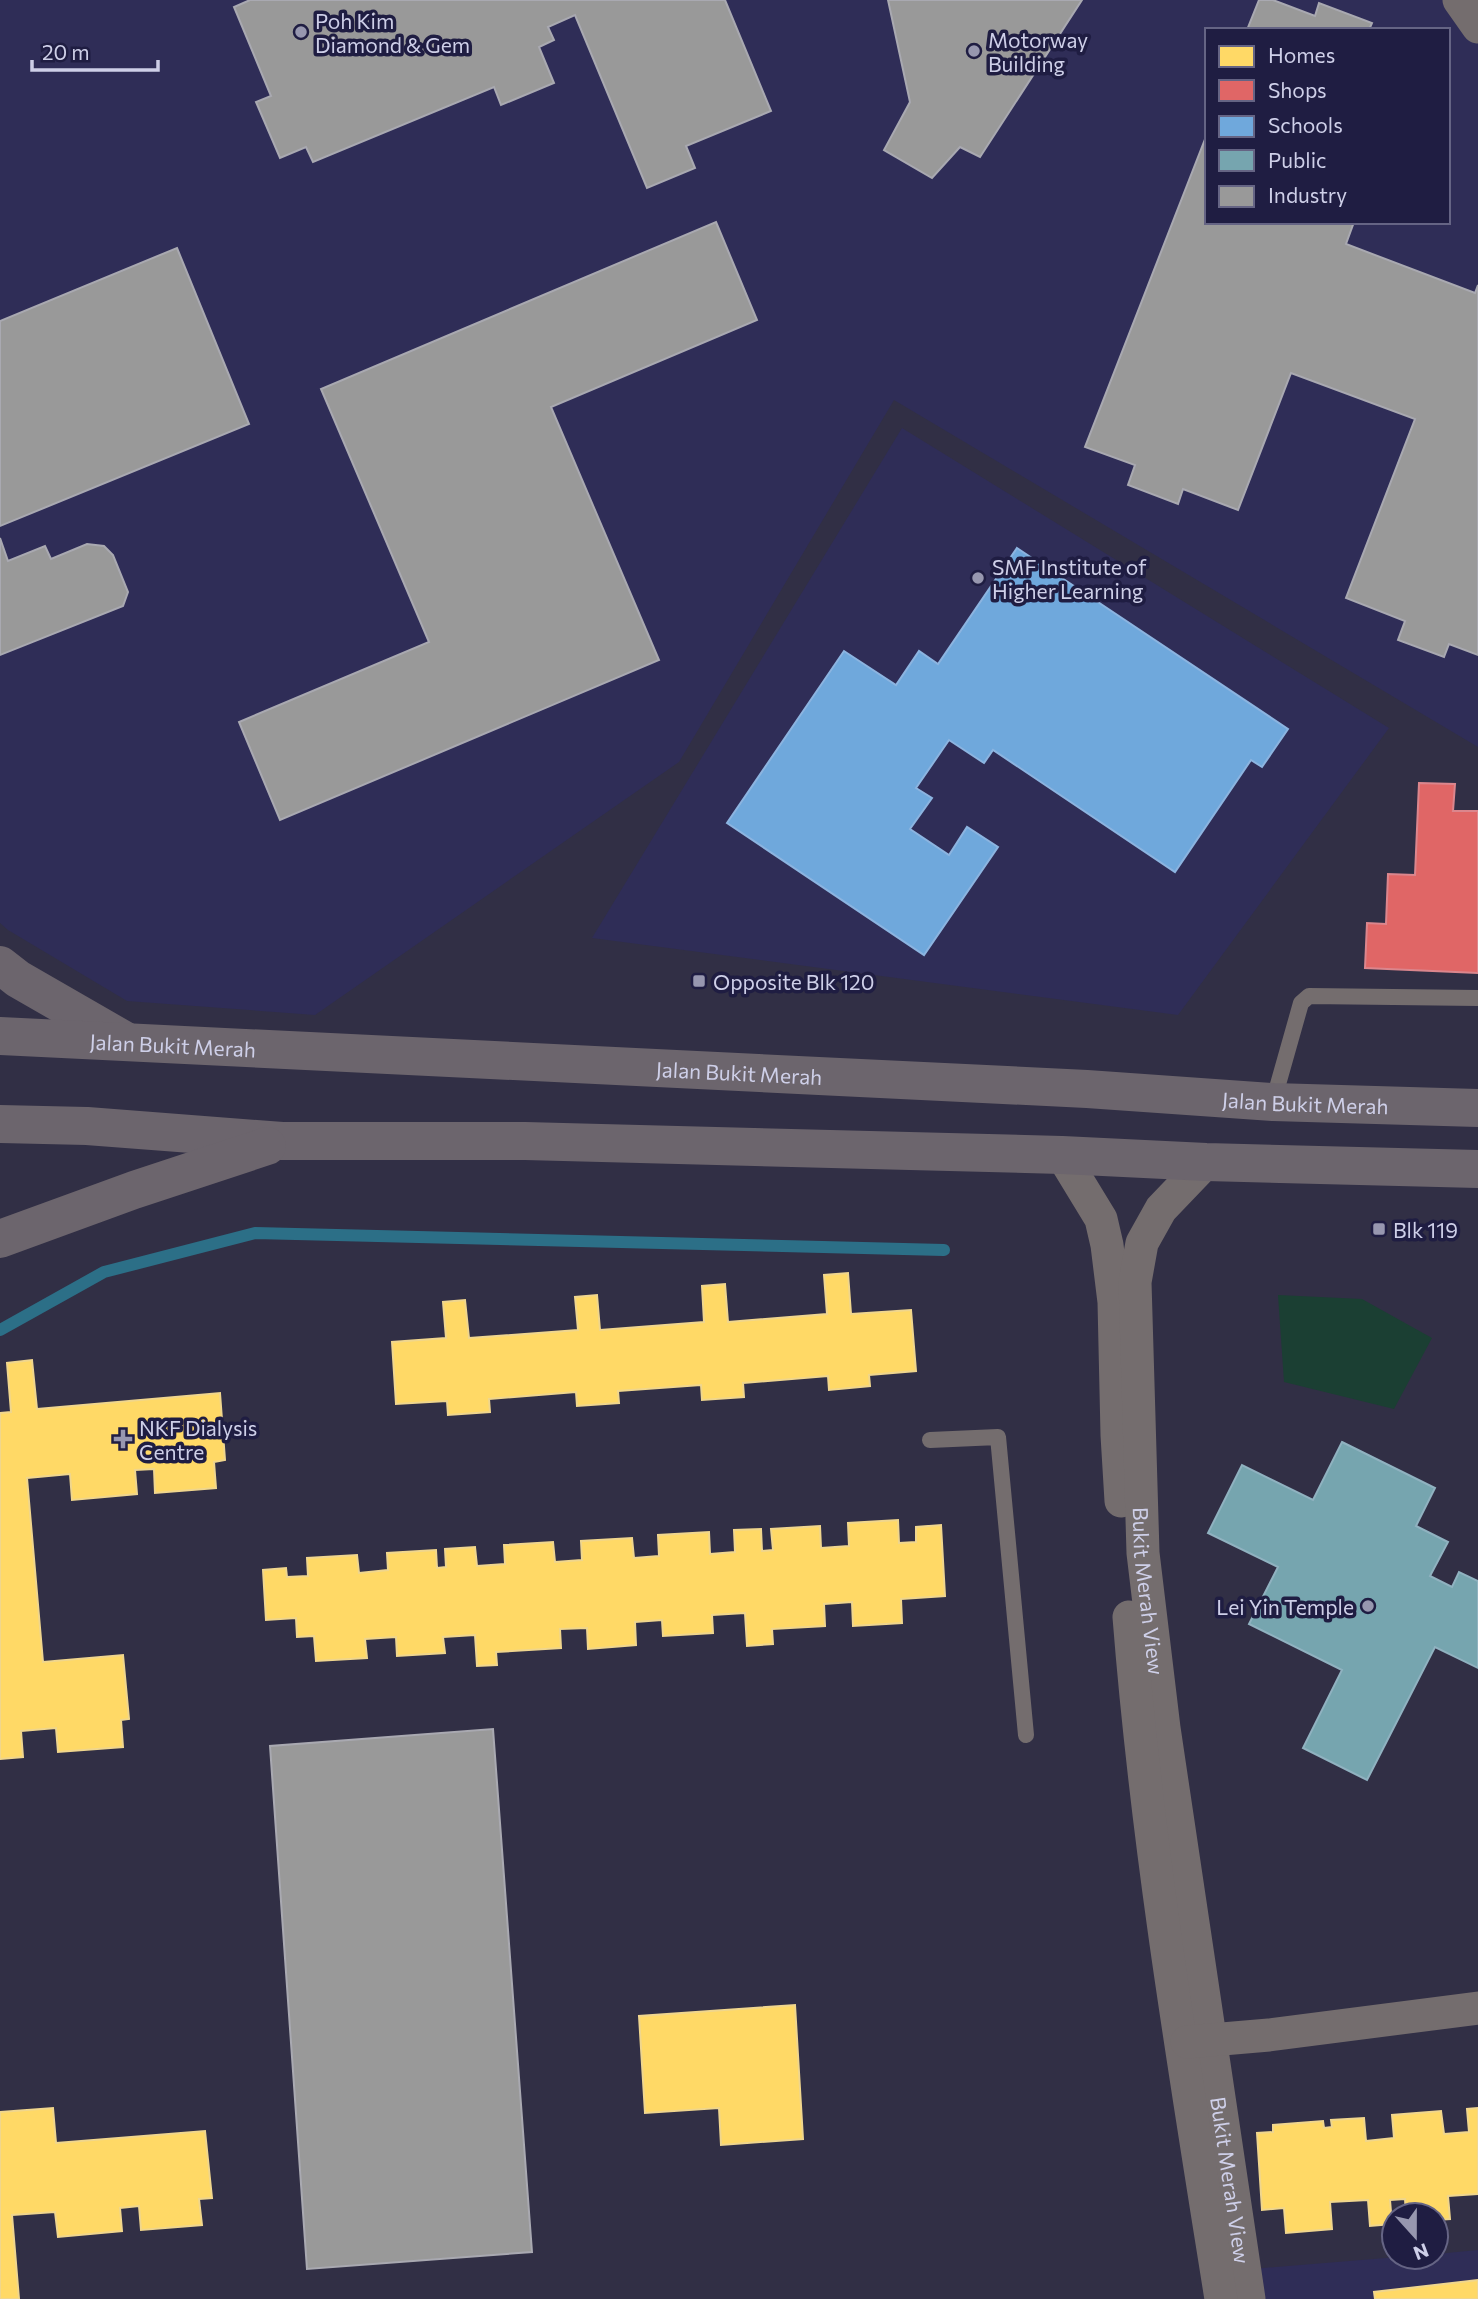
<svg xmlns="http://www.w3.org/2000/svg" width="1478" height="2299" viewBox="0 0 1478 2299" font-family="Commissioner,sans-serif">
  <style>
    .built { fill: #2f2d57; fill-rule: evenodd }
    .green { fill: #1b3f33 }
    .homes { fill: #ffd966; stroke: #f0d68d; stroke-width: 2 }
    .shops { fill: #e06666; stroke: #db868d; stroke-width: 2 }
    .schools { fill: #6fa8dc; stroke: #8cb4e0; stroke-width: 2 }
    .public { fill: #76a5af; stroke: #90b2c0; stroke-width: 2 }
    .industry { fill: #999; stroke: #a9a9b1; stroke-width: 2 }
    .lines { fill: none; stroke-linecap: round; stroke-linejoin: round }
    .stream { stroke: #2c6f87; stroke-width: 12 }
    .service { stroke: #746d6e; stroke-width: 16 }
    .minor { stroke: #746d6e; stroke-width: 33 }
    .primary { stroke: #6c656d; stroke-width: 38 }
    .poi-dot { fill: #9797af; stroke: #1f1d42; stroke-width: 2.5 }
    .labels { text-anchor: middle; dominant-baseline: central; stroke-width: 7; stroke-linejoin: round; paint-order: stroke }
    .poi-label { font-size: 21px; fill: #cecfe8; stroke: #1f1d42; text-anchor: start }
    .street-label { font-size: 21px; fill: #cecfe8; stroke: #1f1d42 }
  </style>
  <rect width="100%" height="100%" fill="#312f45"/>
  <path class="built" d="M0,0h1478v747l-584,-347 -215,362 -364,253 -188,-14 -119,-71 -8,-7zM1207,30h241v192h-241z
    M902,428l487,300 -211,287 -586,-77z
    M1478,2250v49h-221l-5,-30 146,-12h38v-3z"/>
  <path class="green" d="M1278,1295l84,4 70,39 -38,71 -110,-27z"/>
  <path class="homes" d="M848,1273l3,41 60,-4 5,61 -47,4 1,11 -41,4 -1,-14 -85,7 1,14 -42,3 -1,-15 -83,6 1,12 -42,3 -1,-14 -87,7 1,13 -42,3 -1,-14 -51,3 -4,-62 54,-4 -3,-36 22,-2 4,38 109,-8 -3,-33 22,-2 3,35 104,-8 -2,-36 23,-2 3,38 99,-8 -3,-39z
    M32,1360l5,49 183,-16 5,67 -11,2 2,26 -61,5 -1,-24 -19,1 2,24 -65,6 -2,-26 -43,4 16,184 80,-7 6,64 -8,1 2,27 -65,5 -2,-24 -35,3 2,26 -23,2v-346l11,-1 -4,-49z
    M898,1520l1,23 17,-1v-15l25,-2 4,71 -44,3 1,24 -49,3 -1,-24 -28,2 1,22 -53,3 1,15 -26,2 -2,-33 -33,2 1,18 -50,3 -1,-16 -27,2 1,23 -48,4 -1,-21 -27,1 1,19 -65,4 1,13 -20,1 -2,-31 -32,2 2,16 -48,3 -1,-19 -31,2 2,19 -51,3 -2,-25 -17,1 -1,-19 -30,2 -3,-50 23,-2 1,9 21,-1 -1,-18 50,-3 2,18 29,-3 -1,-17 49,-3 1,18 9,-1 -1,-18 30,-2 2,19 28,-2 -1,-19 49,-3 2,20 27,-2 -1,-19 51,-3 2,20 25,-2 -1,-21 51,-3 1,22 25,-2 -1,-22 27,-1 1,22 11,-1 -2,-21 49,-3 1,22 28,-2 -1,-23z
    M795,2005l8,134 -82,6 -2,-37 -74,5 -6,-97z
    M53,2108l3,35 149,-12 7,67 -13,1 3,26 -61,5 -2,-24 -19,2 2,23 -64,6 -3,-25 -43,3 7,84h-19v-187z
    M1478,2108v86l-30,2 2,23 -14,1v-5h-30l-1,-16 -15,1 2,24 -22,2 -2,-26 -38,2 2,27 -46,4 -2,-25 -22,2 -5,-77 16,-1v-7l50,-4 1,7 8,-1 -1,-7 33,-2 2,23 28,-3 -2,-23 49,-4 3,23 25,-2 -2,-23z
    M1478,2280v19h-103l-1,-7z"/>
  <path class="shops" d="M1419,783l36,1 -2,27h25v162l-113,-5 2,-45 19,1 2,-50 27,1z"/>
  <path class="schools" d="M1017,548l271,181 -26,38 -11,-7 -76,112 -182,-122 -9,13 -35,-23 -33,48 16,10 -22,31 39,26 18,-28 31,20 -74,108 -197,-132 117,-172 52,34 23,-34 19,13z"/>
  <path class="public" d="M1342,1442l93,46 -19,38 32,16 -18,34 22,11 7,-15 19,9v87l-43,-21 -68,133 -64,-32 39,-78 -93,-46 29,-57 -70,-34 34,-68 71,35z"/>
  <path class="industry" d="M250,0h475l46,111 -85,35 9,22 -48,20 -72,-173 -27,12 6,13 -15,7 15,36 -53,22 -7,-18 -181,75 -7,-15 -26,11 -24,-56 15,-6 -37,-89z
    M888,0h194l-102,157 -20,-10 -28,31 -48,-28 26,-48z
    M1259,0h14l42,16 4,-13 53,20 -3,7h-122z
    M1207,134v88h147l-8,22 129,49 3,-8v370l-29,-11 -5,13 -46,-17 7,-19 -59,-23 69,-179 -124,-46 -53,137 -55,-21 -5,15 -50,-19 7,-20 -50,-18z
    M716,222l41,98 -206,87 108,253 -379,160 -41,-98 190,-80 -108,-253z
    M177,248l72,176 -249,102v-205z
    M0,538l8,23 37,-15 6,13 36,-15 17,2 9,9 15,37 -5,14 -123,49z
    M493,1729l39,523 -225,17 -37,-523z"/>
  <g class="lines">
    <path class="stream" d="M0,1330l104,-58 151,-39 689,17"/>
    <path class="service" d="M1273,1102l28,-99 8,-7 169,2
      M930,1440l68,-3 28,298"/>
    <g class="minor">
      <path d="M1459,0l19,27"/>
      <path d="M1062,1155l39,64 6,26 7,57 3,133 4,66"/>
      <path id="s1" d="M1206,1162l-45,47 -19,34 -7,39 8,271 21,175 85,571"/>
      <path d="M1129,1617c18,229 56,456 92,682"/>
      <path d="M1187,2042l82,-7 209,-27"/>
    </g>
    <g class="primary">
      <path d="M0,965l18,14 106,61"/>
      <path id="s2" d="M0,1036l1087,53 186,13 205,6"/>
      <path d="M0,1124l87,2 195,15h243l537,14 144,7 272,7"/>
      <path d="M0,1239l134,-49 133,-44"/>
    </g>
  </g>
  <g class="poi-dot">
    <circle cx="301" cy="32" r="7"/>
    <circle cx="974" cy="51" r="7"/>
    <circle cx="978" cy="578" r="7"/>
    <rect x="692" y="974" width="14" height="14" rx="3.5"/>
    <rect x="1372" y="1222" width="14" height="14" rx="3.5"/>
    <path d="M119.5 1428.5h7v7h7v7h-7v7h-7v-7h-7v-7h7z"/>
    <circle cx="1368" cy="1606" r="7"/>
  </g>
  <g class="labels">
    <g class="poi-label">
      <text x="315" y="20">Poh Kim<tspan x="315" dy="24">Diamond &amp; Gem</tspan></text>
      <text x="988" y="39">Motorway<tspan x="988" dy="24">Building</tspan></text>
      <text x="992" y="566">SMF Institute of<tspan x="992" dy="24">Higher Learning</tspan></text>
      <text x="713" y="981">Opposite Blk 120</text>
      <text x="1393" y="1229">Blk 119</text>
      <text x="139" y="1427">NKF Dialysis<tspan x="139" dy="24">Centre</tspan></text>
      <text x="1354" y="1606" text-anchor="end">Lei Yin Temple</text>
    </g>
    <g class="street-label">
      <text stroke="none"><textPath href="#s2" startOffset="173">Jalan Bukit Merah</textPath></text>
      <text stroke="none"><textPath href="#s2" startOffset="740">Jalan Bukit Merah</textPath></text>
      <text stroke="none"><textPath href="#s2" startOffset="1307">Jalan Bukit Merah</textPath></text>
      <text stroke="none"><textPath href="#s1" startOffset="453">Bukit Merah View</textPath></text>
      <text stroke="none"><textPath href="#s1" startOffset="1048">Bukit Merah View</textPath></text>
    </g>
  </g>
  <rect x="1205" y="28" width="245" height="196" fill="#1f1d42" stroke="#656484" stroke-width="2"/>
  <rect x="1219" y="46" width="35" height="21" fill="#ffd966" stroke="#656484" stroke-width="2"/>
  <text x="1268" y="63" font-size="21" fill="#cecfe8">Homes</text>
  <rect x="1219" y="80" width="35" height="21" fill="#e06666" stroke="#656484" stroke-width="2"/>
  <text x="1268" y="98" font-size="21" fill="#cecfe8">Shops</text>
  <rect x="1219" y="116" width="35" height="21" fill="#6fa8dc" stroke="#656484" stroke-width="2"/>
  <text x="1268" y="133" font-size="21" fill="#cecfe8">Schools</text>
  <rect x="1219" y="150" width="35" height="21" fill="#76a5af" stroke="#656484" stroke-width="2"/>
  <text x="1268" y="168" font-size="21" fill="#cecfe8">Public</text>
  <rect x="1219" y="186" width="35" height="21" fill="#999999" stroke="#656484" stroke-width="2"/>
  <text x="1268" y="203" font-size="21" fill="#cecfe8">Industry</text>
  <g transform="translate(1415 2236) rotate(159)"><circle r="33" fill="#1f1d42" stroke="#656484" stroke-width="2"/>
  <path d="M0-5L12 26L0 18L-12 26Z" fill="#9797af"/>
  <text y="-10" font-size="19" font-weight="bold" text-anchor="middle" fill="#cecfe8">N</text>
  </g>
  <path d="M32 60v10h126v-10" fill="none" stroke="#cecfe8" stroke-width="3.5"/>
  <text x="42" y="60" font-size="21" fill="#cecfe8" stroke="#1f1d42" stroke-width="5" paint-order="stroke">20 m</text>
</svg>
